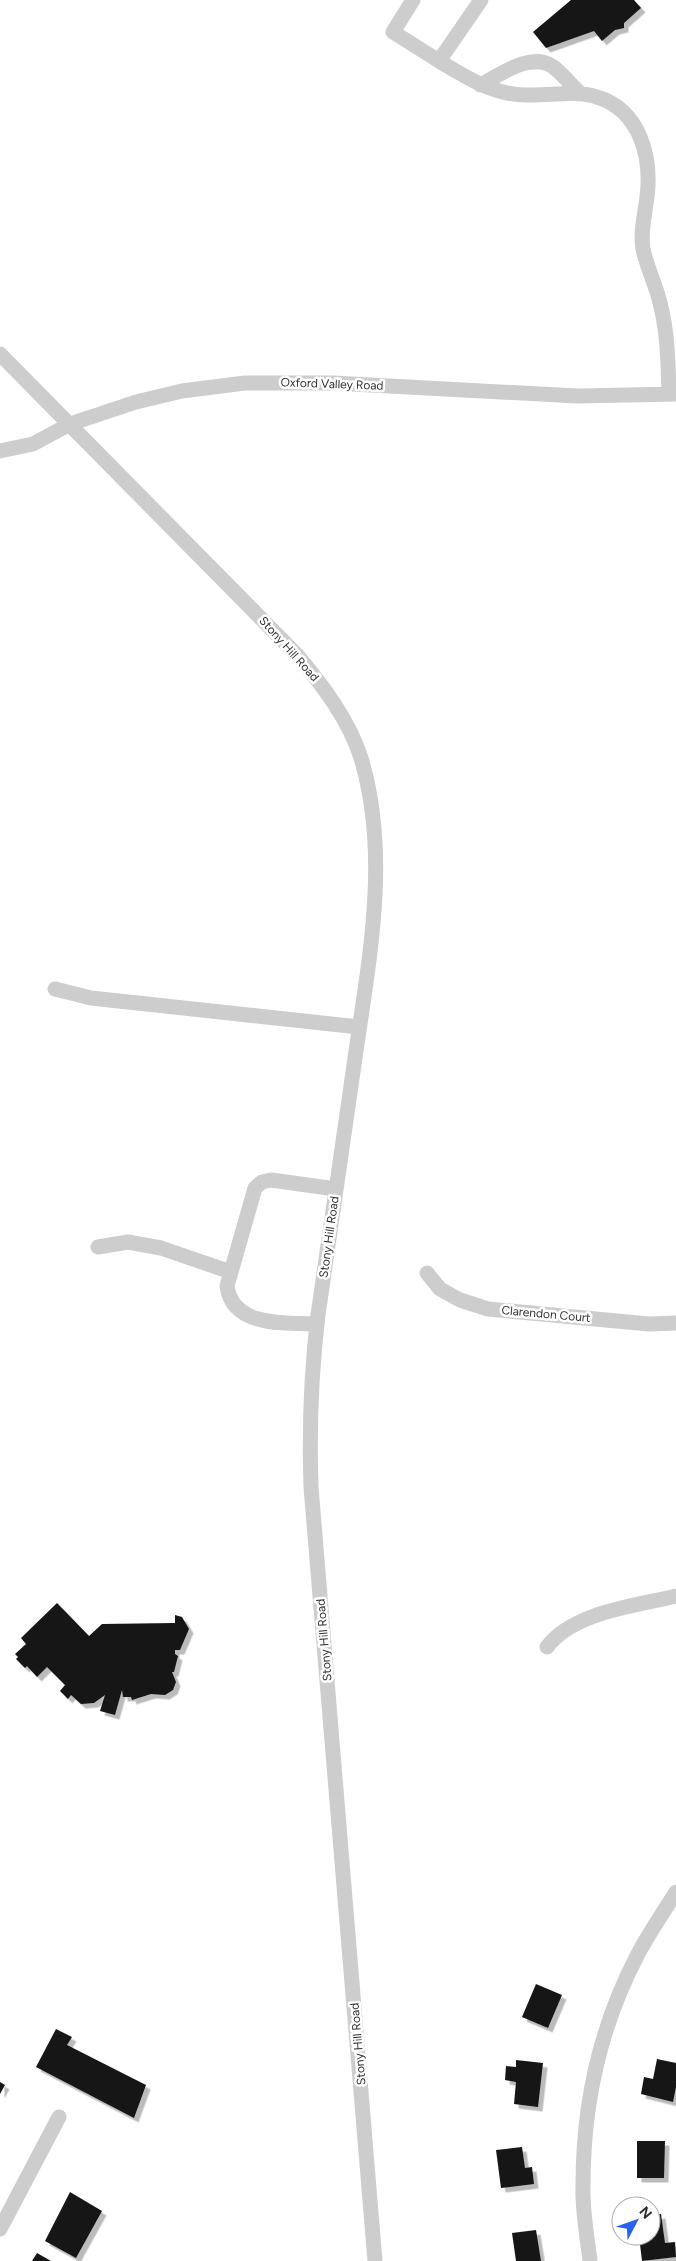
<svg xmlns="http://www.w3.org/2000/svg" width="676" height="2261" viewBox="0 0 676 2261" font-family="Figtree,sans-serif">
  <style>
    .building { fill: #171717; filter: url(#shadow) }
    .lines { fill: none; stroke-linecap: round; stroke-linejoin: round }
    .minor { stroke: #cdcdcd; stroke-width: 15 }
    .labels { text-anchor: middle; dominant-baseline: central; stroke-width: 5; stroke-linejoin: round; paint-order: stroke }
    .street-label { font-size: 12px; fill: #303030; stroke: #fff }
  </style>
  <defs>
    <filter id="shadow"><feDropShadow dx="4.5" dy="4.5" stdDeviation="0" flood-color="#0004"/></filter>
  </defs>
  <rect width="100%" height="100%" fill="#fff"/>
  <path class="building" d="M571,0h63l7,8 -17,15v5l-9,2 -13,11 -8,-10 -48,17 -13,-16z
    M57,1603l32,33 13,-12 73,-1v-8l7,2 7,12 -9,21h-5v4l3,2 -4,16h-2l4,10 -3,8 -8,5 -14,-1 -19,6 -1,-3h-8l-1,-7 -7,25 -15,-4 5,-16 -11,8 -13,1 -10,-9 -3,4 -8,-8 5,-6 -18,-18 -10,10 -10,-11 -2,2 -9,-9 2,-2 -3,-3 11,-10 -5,-6z
    M536,1984l26,11 -14,33 -26,-11z
    M56,2029l16,8 -5,8 79,40 -12,33 -98,-51z
    M657,2059l19,4v24l-3,15 -32,-8 3,-17 9,2z
    M516,2060l27,3 -5,44 -24,-3 2,-22 -11,-2 1,-14 10,1z
    M0,2082l5,3 -5,9z
    M637,2141h28l-1,37h-27z
    M522,2147l3,21 7,-1 2,17 -33,4 -5,-38z
    M70,2192l32,19 -26,47 -31,-17z
    M661,2214l4,29 10,-1 1,15 -34,4 -3,-25h12v-21z
    M536,2230l5,31h-25l-4,-28z
    M37,2253l14,8h-19z"/>
  <g class="lines">
    <path class="minor" d="M413,0l-20,32 46,29
      M481,0l-42,61c27,16 54,34 87,34 24,1 48,-5 71,2 43,13 55,60 50,100 -2,17 -7,35 -4,52 4,19 13,36 17,54 8,30 8,61 9,91
      M480,85c20,-10 50,-33 72,-19 10,7 19,19 28,27
      M0,354l298,302c25,30 51,64 63,102 30,100 7,206 -7,307 -12,84 -24,167 -36,250 -7,58 -9,114 -7,172l64,774
      M0,451l33,-7 37,-20 66,-22 46,-11 63,-8h88l244,13 99,-2
      M55,989l36,9 268,29
      M98,1247l30,-5 33,6 70,24
      M427,1273l13,16 20,11 28,9 161,15 27,-1
      M317,1324c-32,-1 -85,3 -90,-38l28,-98 7,-6 9,-2 65,9
      M547,1647c26,-35 88,-41 129,-51
      M0,2229l59,-112
      M590,2261c-3,-25 -8,-51 -7,-76 0,-81 17,-159 55,-231 11,-21 25,-41 38,-62"/>
  </g>
  <g class="labels">
    <g class="street-label">
      <text transform="translate(332 384) rotate(2)">Oxford Valley Road</text>
      <text transform="translate(289 649) rotate(48)">Stony Hill Road</text>
      <text transform="translate(329 1237) rotate(-82)">Stony Hill Road</text>
      <text transform="translate(546 1314) rotate(5)">Clarendon Court</text>
      <text transform="translate(324 1640) rotate(-95)">Stony Hill Road</text>
      <text transform="translate(358 2044) rotate(-95)">Stony Hill Road</text>
    </g>
  </g>
  <g transform="translate(636 2221) rotate(49)"><circle r="24" fill="#ffffff" stroke="#acacac"/>
  <path d="M0-4L9 19L0 12L-9 19Z" fill="#2763f3"/>
  <text y="-8" font-size="14" font-weight="bold" text-anchor="middle" fill="#303030">N</text>
  </g>
</svg>
